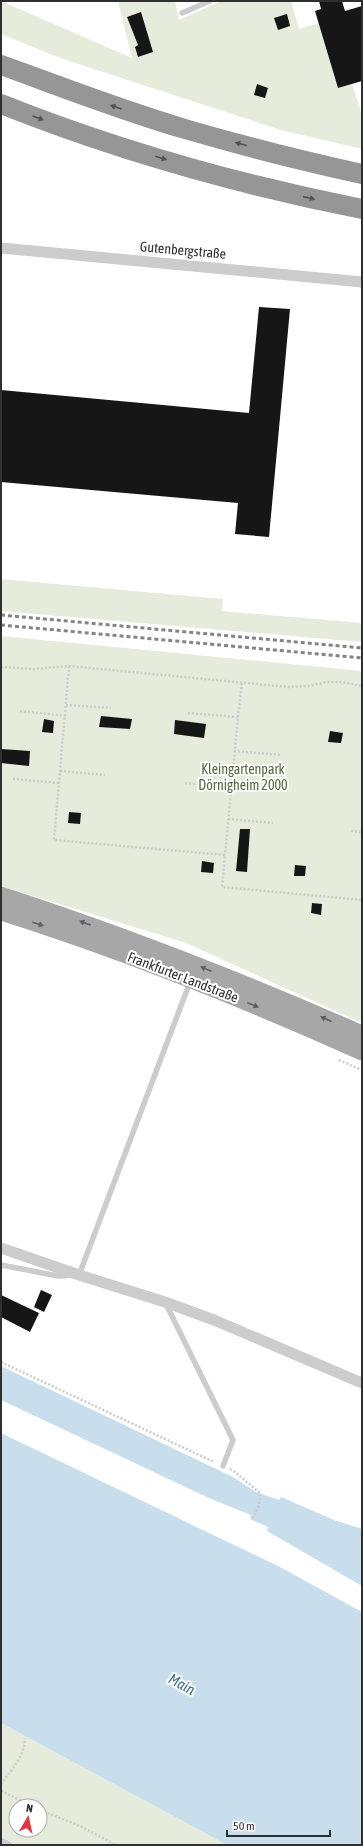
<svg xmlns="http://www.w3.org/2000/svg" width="363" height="1846" viewBox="0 0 363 1846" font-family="'Asap Condensed',sans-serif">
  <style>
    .green { fill: #e5ecdc; fill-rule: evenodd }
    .water { fill: #c9deec }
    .building { fill: #161616 }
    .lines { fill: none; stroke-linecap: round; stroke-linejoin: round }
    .path { stroke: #ccc; stroke-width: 2.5; stroke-dasharray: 2 2; stroke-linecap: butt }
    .lane { stroke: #ccc; stroke-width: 5.5 }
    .street { stroke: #ccc; stroke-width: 11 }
    .primary { stroke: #a7a7a7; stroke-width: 17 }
    .highway { stroke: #969696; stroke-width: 20 }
    .rail { stroke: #848484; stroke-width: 3; stroke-dasharray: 4 3; stroke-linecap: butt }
    .oneway { fill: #535353 }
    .oneway2 { fill: #5f5f5f }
    .labels { text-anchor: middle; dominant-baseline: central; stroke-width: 4; stroke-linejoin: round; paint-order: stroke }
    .street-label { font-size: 14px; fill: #2f2f2f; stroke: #fff }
    .park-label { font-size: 14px; fill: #526a3c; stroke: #fff }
    .water-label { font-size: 15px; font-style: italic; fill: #3d7091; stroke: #fff }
  </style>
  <rect width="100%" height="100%" fill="#fff"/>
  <path class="green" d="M1,1l131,57 -14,-57h57l4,19 42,-19h70l8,28 20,-6 19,65 14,-4 10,31v34l-81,-19 -218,-71 -62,-25z
    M1,579l222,20 -1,12 140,12v19l-361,-31z
    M1,636l361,35v352l-176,-80 -185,-57z
    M1,1723l226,122h-211l-15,-9zM16,1806h24v24h-24z"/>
  <path class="water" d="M1,1366l232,111 23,15 23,8 2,-3 53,23 28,9v57l-95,-55 1,-4 -18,-8 1,-4 -40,-16 -210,-99z
    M1,1433l279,134 82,45v233h-135l-226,-122z"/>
  <path class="building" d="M319,1h23l3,10 17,-5v75l-24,7 -23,-77 6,-2z
    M141,12l12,40 -15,5 -3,-10 3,-2 -11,-28z
    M287,14l3,12 -12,4 -4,-12z
    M257,84l11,4 -3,10 -11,-3z
    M259,307l31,2 -21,228 -34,-3 3,-31 -237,-21v-92l248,23z
    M101,716l31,3 -2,10 -31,-2z
    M44,719l10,2 -1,12 -11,-1z
    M175,720l31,4 -2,14 -30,-4z
    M330,731l13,2 -2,10 -13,-1z
    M1,749l29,2 -1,15 -28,-3z
    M69,812l12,1 -1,11 -12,-1z
    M240,829h10l-3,43 -11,-1z
    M202,861l12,2 -1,10 -12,-1z
    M295,865l11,1 -1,10h-11z
    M312,903l10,1 -1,11 -10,-2z
    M41,1290l11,5 -8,17 -10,-5z
    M1,1295l38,18 -9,19 -29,-15z"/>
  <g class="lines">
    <path class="path" d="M69,666l-15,174 171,15 -3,32 140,13
      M1,667l33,2 35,-3 219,21 21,-1 18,-4h15l20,4
      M66,705l45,3
      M20,711l46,5
      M188,713l50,4 -13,138
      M238,717l4,-34
      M234,751l48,4
      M361,764h1
      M60,771l45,4
      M13,779l46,4
      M185,783l46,4
      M228,819l45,4
      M351,831l11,1
      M339,1060l23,10
      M1,1362l213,100
      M230,1469l5,3 26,22 -2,11 -7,15
      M360,1533l2,1
      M1,1784c10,-14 24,-28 24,-46
      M1,1791l31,15
      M40,1810l40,16 36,19"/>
    <path class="lane" d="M182,13l28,-12
      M1,1265l57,11 21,-1 111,-293
      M166,1304l67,136 -10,26
      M1,1840l9,5"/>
    <path class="street" d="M1,248l361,34
      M1,1248l78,27 86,27 49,18 148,63"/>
    <path class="primary" d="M1,895c123,40 243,87 361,139
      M1,912c123,39 243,87 361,140"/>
    <path class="highway" d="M1,65c61,22 122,46 184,64 58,17 118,32 177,45
      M1,104c115,46 240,81 361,105"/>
    <path class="rail" d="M1,615l361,33
      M1,625l361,33"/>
  </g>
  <defs><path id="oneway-solid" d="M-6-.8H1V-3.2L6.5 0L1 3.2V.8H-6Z"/></defs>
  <g class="oneway">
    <use href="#oneway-solid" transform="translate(116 107) rotate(-161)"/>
    <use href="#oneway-solid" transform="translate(38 118) rotate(20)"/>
    <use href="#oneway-solid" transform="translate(241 144) rotate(-165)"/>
    <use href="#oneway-solid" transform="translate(161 158) rotate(17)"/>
    <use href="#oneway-solid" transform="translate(309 198) rotate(13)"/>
  </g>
  <g class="oneway2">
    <use href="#oneway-solid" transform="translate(85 923) rotate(-160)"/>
    <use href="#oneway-solid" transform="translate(38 924) rotate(18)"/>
    <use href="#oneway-solid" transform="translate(206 969) rotate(-158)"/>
    <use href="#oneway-solid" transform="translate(253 1005) rotate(22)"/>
    <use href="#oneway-solid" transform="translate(326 1019) rotate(-156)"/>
  </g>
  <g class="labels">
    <g class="street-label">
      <text transform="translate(183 250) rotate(5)">Gutenbergstraße</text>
      <text transform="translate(183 977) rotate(21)">Frankfurter Landstraße</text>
    </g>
    <g class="park-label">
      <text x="243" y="769">Kleingartenpark<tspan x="243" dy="16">Dörnigheim 2000</tspan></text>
    </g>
    <g class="water-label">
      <text transform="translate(182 1684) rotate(29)">Main</text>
    </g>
  </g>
  <rect width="363" height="1846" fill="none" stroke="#2f2f2f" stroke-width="4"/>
  <g transform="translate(28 1818) rotate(9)"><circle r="19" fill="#ffffff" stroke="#acacac"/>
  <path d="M0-3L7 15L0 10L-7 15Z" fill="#e5323e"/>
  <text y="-6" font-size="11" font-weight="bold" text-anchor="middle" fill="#2f2f2f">N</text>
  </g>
  <path d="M227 1830v6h103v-6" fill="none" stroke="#2f2f2f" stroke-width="2"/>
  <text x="233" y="1830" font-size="12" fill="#2f2f2f" stroke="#ffffff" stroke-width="3" paint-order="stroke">50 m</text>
</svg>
